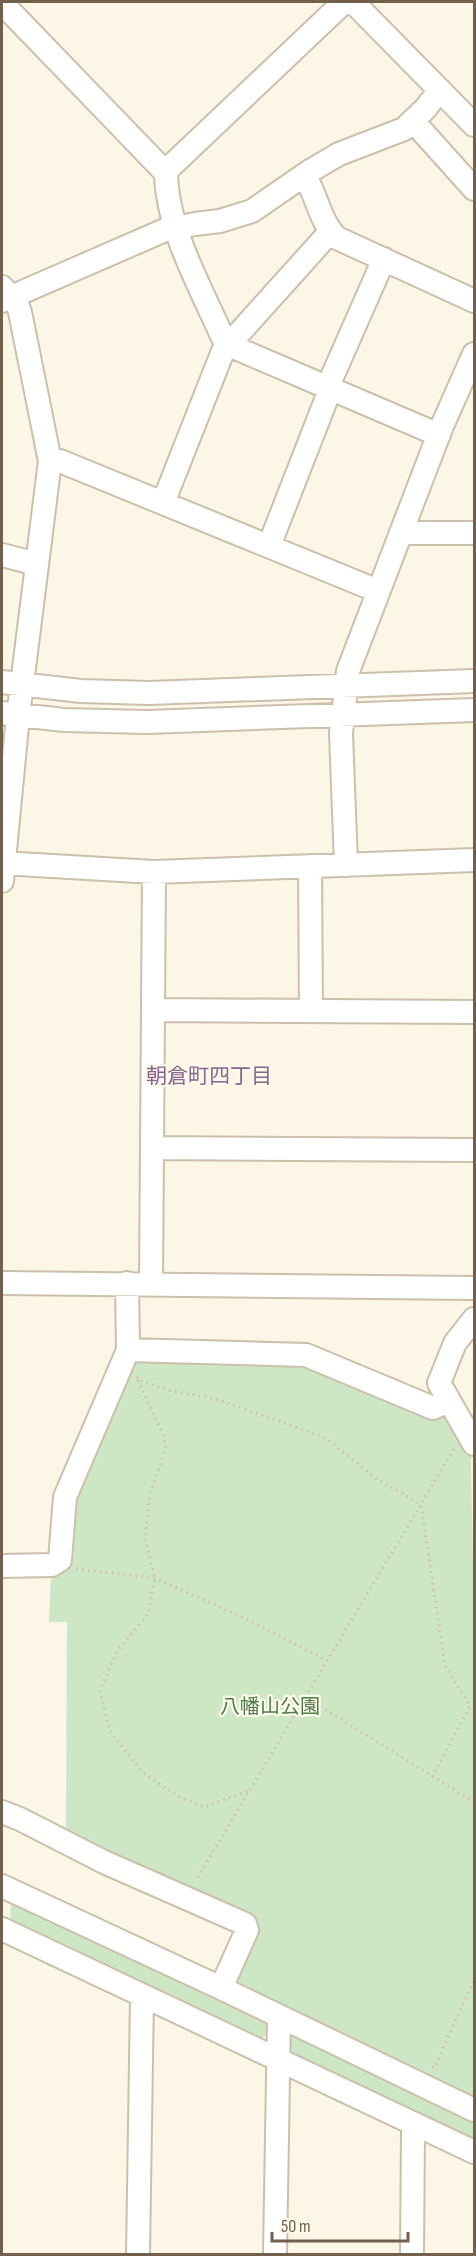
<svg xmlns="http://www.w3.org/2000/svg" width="476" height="2256" viewBox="0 0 476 2256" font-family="'Sofia Sans Condensed','Noto Sans JP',sans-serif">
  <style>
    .green { fill: #cde7c5 }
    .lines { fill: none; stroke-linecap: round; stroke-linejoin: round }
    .minor-casing { stroke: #ccbfac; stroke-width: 26 }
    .path { stroke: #d3bea2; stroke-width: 3; stroke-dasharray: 1.5 4.5; stroke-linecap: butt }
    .minor { stroke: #fff; stroke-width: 22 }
    .labels { text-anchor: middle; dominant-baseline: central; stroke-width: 4.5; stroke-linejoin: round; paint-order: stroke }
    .park-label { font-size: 20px; fill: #4e7d48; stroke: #fefaeb }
    .neighbourhood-label { font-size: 21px; fill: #88648e; stroke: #fefaeb }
  </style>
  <rect width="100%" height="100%" fill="#fbf6e5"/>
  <path class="green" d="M128,1360l177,2 128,54 19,4 21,32 -2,8 3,151v487l-236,-114 -4,-6 24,-54 -97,-42 -95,-47 1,-213h-18l2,-50h16l1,-74z
    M11,1899l257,124 -1,12 -9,6 -248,-117z
    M288,2033l186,87v23l-178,-82 -11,-12z"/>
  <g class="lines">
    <g class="minor-casing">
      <path id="minor" d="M344,2l-175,166 -3,5c1,56 34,113 56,163l9,10 208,89
        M353,2l121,123
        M2,3l164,170
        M413,121l61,68
        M304,175c13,19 15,46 33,63l137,63
        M2,287l15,17 3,8 30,149 -32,255 -16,165
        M2,301l163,-71 30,-6 25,-3 32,-10 58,-40 29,-17 65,-25 21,-20 15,-19
        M50,461h10l318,130
        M163,503l60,-152 107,-119
        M402,533h72
        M269,546l57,-146 6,-23 52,-118
        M2,555l35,9
        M2,682l79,9 68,2 325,-12
        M2,713l62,7 83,2 327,-12
        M2,863l152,9 320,-12
        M346,865l-5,-132 7,-62 94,-245 32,-72
        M310,866l1,145
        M154,1010l320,2
        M152,1148l322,2
        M2,1283l472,5
        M151,1284l3,-412
        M474,1319l-19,24 -16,40 35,61
        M128,1350l178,5 127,53 15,-7
        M2,1566l50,-1 8,-5 5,-63 63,-147 -1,-67
        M2,1812l18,7 84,43 141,62 2,6 -26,58
        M2,1886l219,102 253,122
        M2,1929l472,223
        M138,2254l4,-258
        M275,2254l4,-236
        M412,2254l1,-123 2,-7"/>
    </g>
    <path class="path" d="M137,1377l1,3 33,11 41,7 16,5 98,35 52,42 43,24 -225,376
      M138,1380l25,55 3,13 -16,46 -5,45 10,39 -7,36 -30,36 -18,40 9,40 33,42 37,25 26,10 45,-17
      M76,1569l79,9 87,39 84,43
      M305,1697l169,105
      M432,1777l38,-71 -25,-40 -24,-162 33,-55
      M432,2067l2,1 40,-88"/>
    <use href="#minor" class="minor"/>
  </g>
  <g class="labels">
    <g class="park-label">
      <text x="270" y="1707">八幡山公園</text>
    </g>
    <g class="neighbourhood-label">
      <text x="209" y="1076">朝倉町四丁目</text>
    </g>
  </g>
  <rect width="476" height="2256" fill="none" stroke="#72604c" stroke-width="6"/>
  <path d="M272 2232v9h136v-9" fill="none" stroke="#72604c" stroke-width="3"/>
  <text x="281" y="2232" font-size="18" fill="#72604c" stroke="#fefaeb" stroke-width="4.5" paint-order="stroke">50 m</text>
</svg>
